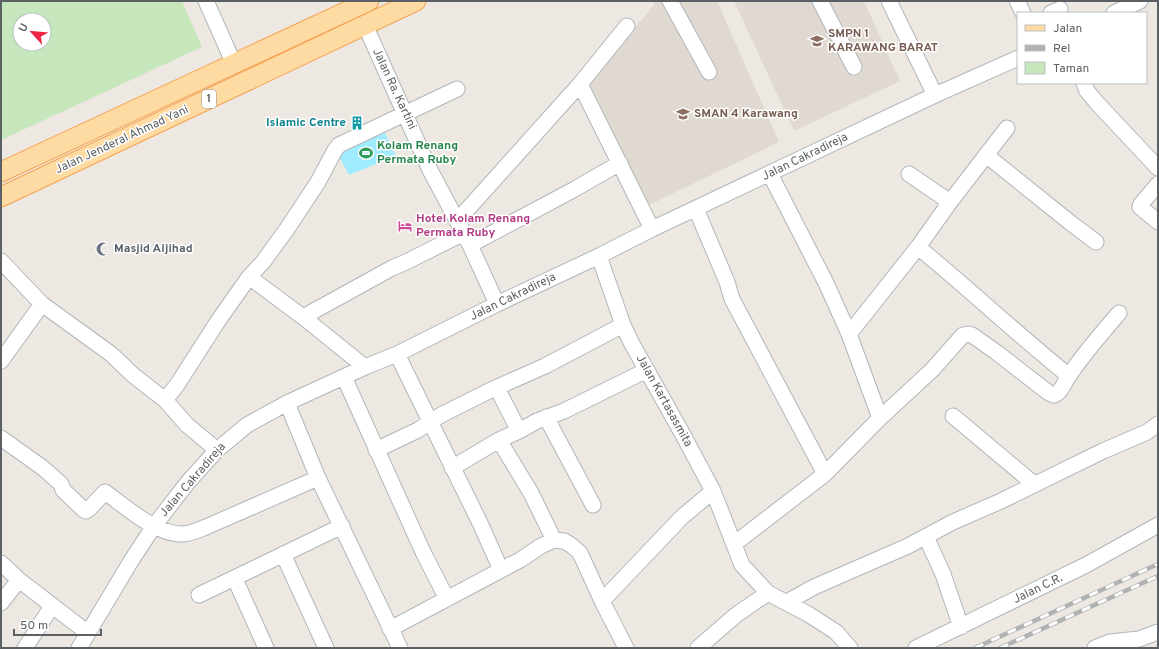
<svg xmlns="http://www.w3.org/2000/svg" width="1159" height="649" viewBox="0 0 1159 649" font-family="Overpass,sans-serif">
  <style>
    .education { fill: #dfd9d2 }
    .green { fill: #c6e6bc; fill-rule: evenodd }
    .water { fill: #9febff }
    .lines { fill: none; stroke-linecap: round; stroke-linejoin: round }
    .minor-casing { stroke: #b2b6b9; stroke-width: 17 }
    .major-casing { stroke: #f5a252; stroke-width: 21 }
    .minor { stroke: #fff; stroke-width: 15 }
    .major { stroke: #ffdba4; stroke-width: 19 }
    .rail-casing { stroke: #b1b2b3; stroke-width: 4.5 }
    .rail { stroke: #fff; stroke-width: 3; stroke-dasharray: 9; stroke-linecap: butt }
    .labels { text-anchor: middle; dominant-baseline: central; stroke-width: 3; stroke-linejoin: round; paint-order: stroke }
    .shield { fill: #fff; stroke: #8c9092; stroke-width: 1 }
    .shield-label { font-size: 11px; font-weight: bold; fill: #5a6063 }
    .education-label { font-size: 12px; font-weight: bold; fill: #785e54; stroke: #fff; text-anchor: start }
    .street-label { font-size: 12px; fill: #5a6063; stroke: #fff }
    .culture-label { font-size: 12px; font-weight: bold; fill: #0d838f; stroke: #fff; text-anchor: end }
    .leisure-label { font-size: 12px; font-weight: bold; fill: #27864d; stroke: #fff; text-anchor: start }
    .hotel-label { font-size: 12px; font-weight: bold; fill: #b23c85; stroke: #fff; text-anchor: start }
    .worship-label { font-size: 12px; font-weight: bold; fill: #5b616d; stroke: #fff; text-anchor: start }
  </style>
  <rect width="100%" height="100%" fill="#ede8e1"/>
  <path class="education" d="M651,1h66l62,141 -132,64 -61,-120 69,-82z
    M734,1h130l36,80 -106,50z"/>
  <path class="green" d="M1,1h181l20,46 -201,93zM20,20h24v24h-24z"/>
  <path class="water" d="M383,129l13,27 -47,19 -13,-24z"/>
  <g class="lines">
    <g class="minor-casing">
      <path id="minor" d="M206,1l28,63
        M670,1l39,71
        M820,1l34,66
        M889,1l46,94
        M1017,1l6,12
        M1051,13l9,-4
        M1114,13l26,-12
        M365,25l65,145 40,75 27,59
        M1084,83l3,8 10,12 61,65
        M580,84l72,145
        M986,155l86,69 24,18
        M770,174l56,109 23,51 31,84
        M909,174l41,28
        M1158,184l-17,20 -1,3 18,15
        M696,209l31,73 5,17 93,175
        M457,221l123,-137 47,-58
        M470,245l103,-55 47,-27
        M918,247c51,42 99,87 151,129
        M599,256l24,69 9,19 50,89 31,58 29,74 26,28 40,21 28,18 14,16
        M1,261l41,43 69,50 22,21 32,25 22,25 30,25
        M249,277l54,40 62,50
        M303,317l89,-49 14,-6 58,-29
        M849,334l69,-87 32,-45 57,-74
        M397,354l83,169 21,47
        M1,361l41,-57
        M344,377l79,175 24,47
        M165,400l12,-15 41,-64 31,-44 14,-15 24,-33 31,-47 17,-32 4,-5 118,-56
        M287,403l31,75 82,170
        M953,416l81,68
        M546,417l47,88
        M519,431l18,-10 27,-10 83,-41
        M1,438l42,30 18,16 2,6 21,20 2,1 3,-2 16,-17c21,15 48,40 74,42 10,1 19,-4 27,-7l112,-49
        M499,440l32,53 23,47
        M376,450l42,-20 23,-15 52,-26 52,-23 78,-41
        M452,468l47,-28 20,-9 -22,-43
        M926,537l17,37 18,53
        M734,544l91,-70 55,-56 52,-48 31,-35 5,-1 4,1 24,17 53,41 5,2c8,-3 10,-13 15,-19 14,-22 33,-43 50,-63
        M283,554l43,94
        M1,563l18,17 69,53
        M235,579l31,69
        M199,595l143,-69
        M602,601l80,-84 31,-26
        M787,602l27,-15 94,-41 45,-24 48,-21 102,-50 44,-19 11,-8
        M1,603l18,-23
        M390,629l130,-69 21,-14 13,-6 10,1 7,4 9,8 22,48 24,47
        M25,648l27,-42
        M79,648l52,-87 23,-35 34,-44 29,-32 30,-25 40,-22 78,-36 32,-13 100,-50 102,-48 53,-27 283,-134 83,-37
        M698,648l38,-33 32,-22
        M916,648l170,-83 72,-40
        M1095,648l15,-6 29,-3 19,-7"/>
    </g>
    <g class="major-casing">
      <path id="major" d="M1,172l368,-171
        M1,197l415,-196"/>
    </g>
    <use href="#minor" class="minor"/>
    <use href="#major" class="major"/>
    <g class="rail-casing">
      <path id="rail" d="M975,648l183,-84
        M1000,648l158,-72"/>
    </g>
    <use href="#rail" class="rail"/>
  </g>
  <defs>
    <g id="school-bare" transform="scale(1.08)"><path d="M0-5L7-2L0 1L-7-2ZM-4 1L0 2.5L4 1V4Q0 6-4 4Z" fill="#8d6e63" stroke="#fff" stroke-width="2.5" paint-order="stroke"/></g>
    <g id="building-bare" transform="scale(1.08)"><path d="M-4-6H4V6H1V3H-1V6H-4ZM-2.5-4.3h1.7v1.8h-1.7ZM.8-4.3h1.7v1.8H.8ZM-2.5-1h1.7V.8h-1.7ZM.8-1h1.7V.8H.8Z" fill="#0f9aa8" stroke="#fff" stroke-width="2.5" paint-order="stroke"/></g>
    <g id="stadium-bare" transform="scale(1.08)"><path d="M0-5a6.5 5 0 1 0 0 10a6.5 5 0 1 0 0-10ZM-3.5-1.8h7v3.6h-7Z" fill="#2e9e5b" stroke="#fff" stroke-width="2.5" paint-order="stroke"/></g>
    <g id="hotel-bare" transform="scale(1.08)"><path d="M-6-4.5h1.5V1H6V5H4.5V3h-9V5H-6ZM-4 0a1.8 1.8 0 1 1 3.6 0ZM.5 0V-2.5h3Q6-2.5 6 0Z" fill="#d1479c" stroke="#fff" stroke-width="2.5" paint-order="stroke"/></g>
    <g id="mosque-bare" transform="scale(1.08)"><path d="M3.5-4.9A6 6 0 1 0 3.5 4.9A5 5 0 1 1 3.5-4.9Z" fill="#6b7280" stroke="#fff" stroke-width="2.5" paint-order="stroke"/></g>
  </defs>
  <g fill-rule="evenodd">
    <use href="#school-bare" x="817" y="41"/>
    <use href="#school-bare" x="683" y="114"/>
    <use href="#building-bare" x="357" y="123"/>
    <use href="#stadium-bare" x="366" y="153"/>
    <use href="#hotel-bare" x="405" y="226"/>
    <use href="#mosque-bare" x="103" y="249"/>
  </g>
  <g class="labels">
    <rect class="shield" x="202" y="90" width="14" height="18" rx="3"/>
    <g class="shield-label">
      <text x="209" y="99">1</text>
    </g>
    <g class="education-label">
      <text x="828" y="34">SMPN 1<tspan x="828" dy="14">KARAWANG BARAT</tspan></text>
      <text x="694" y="114">SMAN 4 Karawang</text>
    </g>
    <g class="street-label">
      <text transform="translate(394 89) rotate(65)">Jalan Ra. Kartini</text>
      <text transform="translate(122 140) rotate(-25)">Jalan Jenderal Ahmad Yani</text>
      <text transform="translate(805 157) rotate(-26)">Jalan Cakradireja</text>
      <text transform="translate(513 297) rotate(-26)">Jalan Cakradireja</text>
      <text transform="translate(664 401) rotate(61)">Jalan Kartasasmita</text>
      <text transform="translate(193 480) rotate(-49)">Jalan Cakradireja</text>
      <text transform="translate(1038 589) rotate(-26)">Jalan C.R.</text>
    </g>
    <g class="culture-label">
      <text x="346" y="123">Islamic Centre</text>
    </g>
    <g class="leisure-label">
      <text x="377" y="146">Kolam Renang<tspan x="377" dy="14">Permata Ruby</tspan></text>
    </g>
    <g class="hotel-label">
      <text x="416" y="219">Hotel Kolam Renang<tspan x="416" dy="14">Permata Ruby</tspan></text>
    </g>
    <g class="worship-label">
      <text x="114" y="249">Masjid Aljihad</text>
    </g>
  </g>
  <rect width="1159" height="649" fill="none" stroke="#5a6063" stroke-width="4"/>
  <rect x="1017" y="12" width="130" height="72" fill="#ffffff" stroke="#bdbfc1"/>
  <rect x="1025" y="25" width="20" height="6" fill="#ffdba4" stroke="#bdbfc1"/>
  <text x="1053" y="32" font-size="12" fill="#5a6063">Jalan</text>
  <rect x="1025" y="45" width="20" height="6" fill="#b1b2b3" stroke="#bdbfc1"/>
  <text x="1053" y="52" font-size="12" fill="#5a6063">Rel</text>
  <rect x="1025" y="62" width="20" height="12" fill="#c6e6bc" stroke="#bdbfc1"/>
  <text x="1053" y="72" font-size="12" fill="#5a6063">Taman</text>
  <g transform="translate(32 32) rotate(297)"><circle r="19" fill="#ffffff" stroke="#bdbfc1"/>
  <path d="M0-3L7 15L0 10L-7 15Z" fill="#ee2645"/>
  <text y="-6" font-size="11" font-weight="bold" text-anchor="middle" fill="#5a6063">U</text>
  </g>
  <path d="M14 629v6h87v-6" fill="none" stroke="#5a6063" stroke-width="2"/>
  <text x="20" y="629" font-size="12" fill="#5a6063" stroke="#ffffff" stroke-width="3" paint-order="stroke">50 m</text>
</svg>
